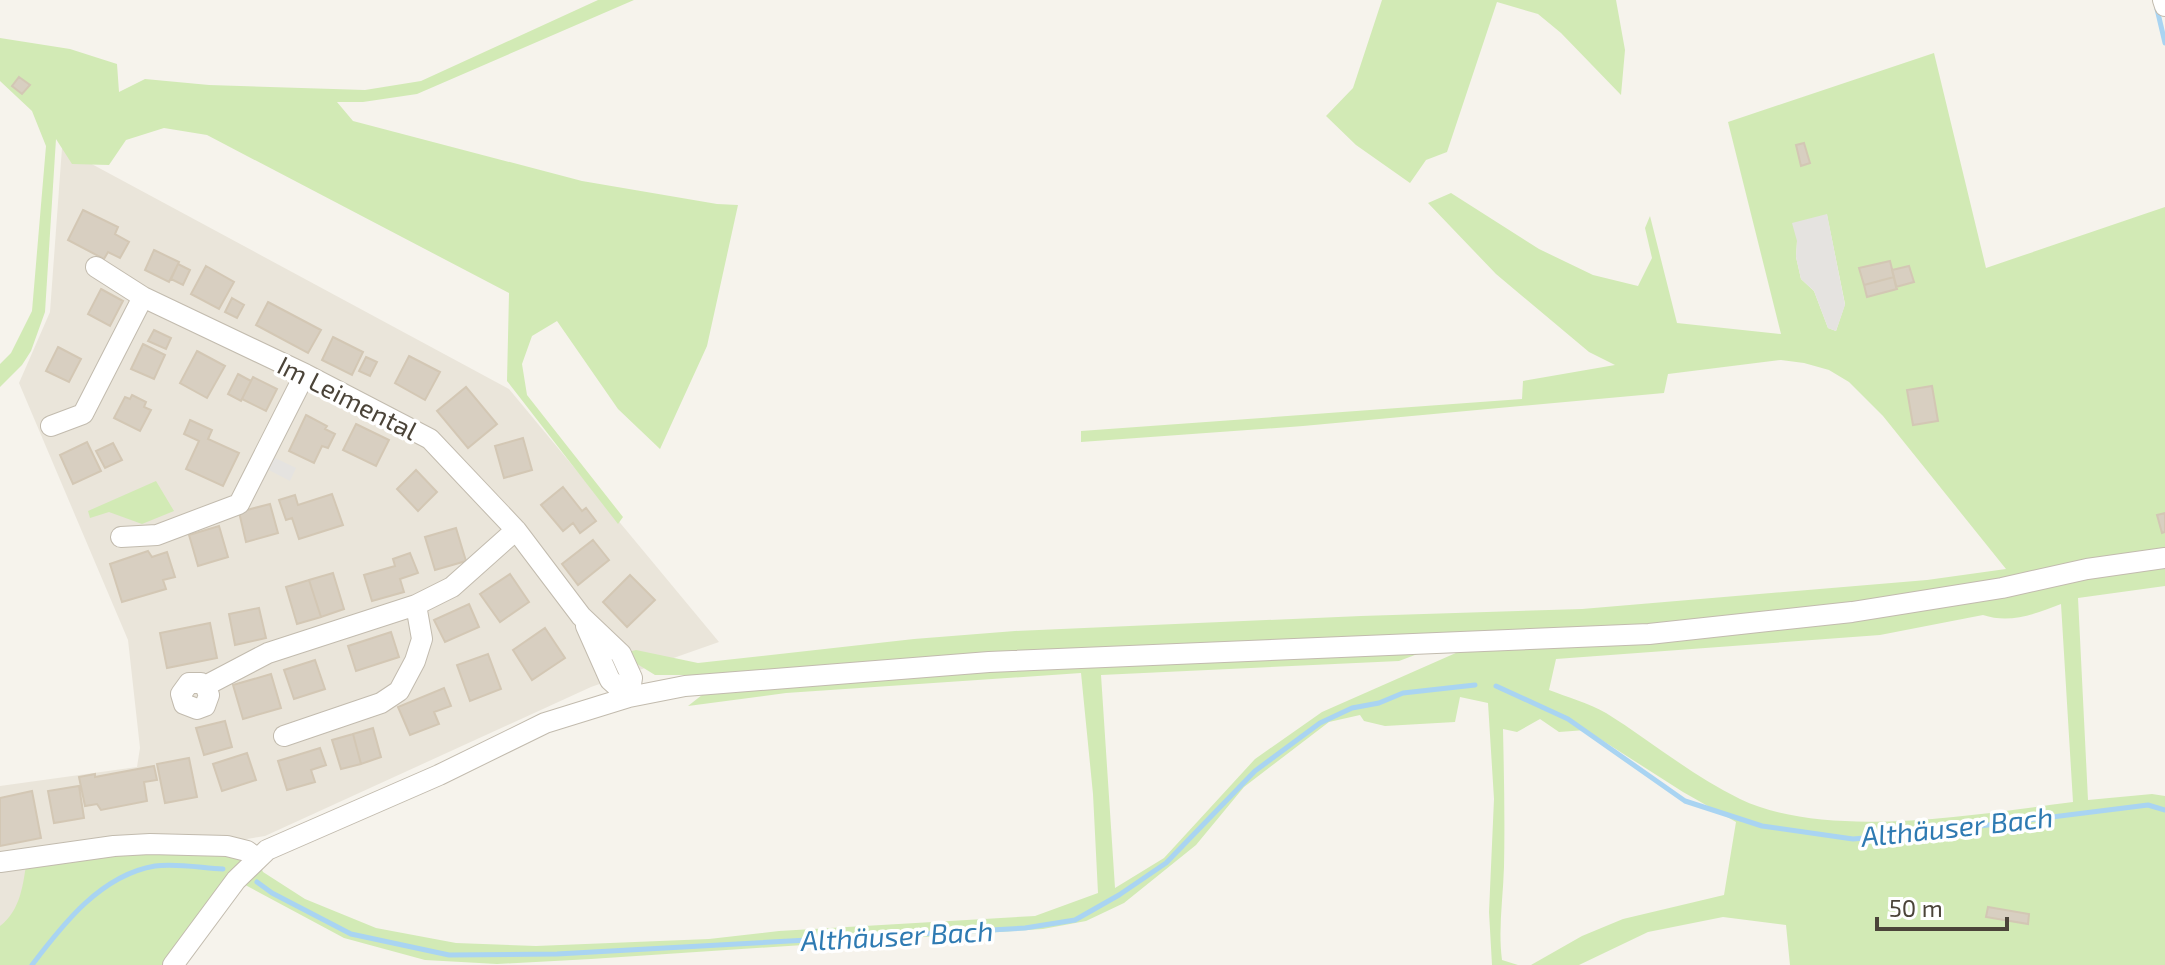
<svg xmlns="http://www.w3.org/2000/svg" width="2165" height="965" viewBox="0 0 2165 965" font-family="'Exo 2',sans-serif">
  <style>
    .residential { fill: #eae5da }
    .green { fill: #d2eab5; fill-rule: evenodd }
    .parking { fill: #e5e3e0 }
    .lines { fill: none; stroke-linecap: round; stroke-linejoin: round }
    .stream { stroke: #a9d4f2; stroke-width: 5 }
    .building { fill: #d8cfc1; stroke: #d3c7b4; stroke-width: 2 }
    .minor-casing { stroke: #c2bbae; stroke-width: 22 }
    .minor { stroke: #fff; stroke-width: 20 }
    .labels { text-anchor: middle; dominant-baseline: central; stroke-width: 7; stroke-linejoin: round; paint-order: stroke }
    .street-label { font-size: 26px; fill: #4b4439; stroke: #fff }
    .water-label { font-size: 28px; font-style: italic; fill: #2e7ab2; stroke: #fff }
  </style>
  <rect width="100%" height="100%" fill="#f6f3ec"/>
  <path class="residential" d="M62,148l447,241 210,253 -128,45 -326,149 -150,25 -115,104v-179l137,-19 3,-19 -12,-108 -109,-257 31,-71z"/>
  <path class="green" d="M598,0h36l-217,94 -54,8h-26l16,19 229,60 135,23 21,1 -31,141 -47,103 -42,-40 -61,-88 -25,15 -10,28 5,31 96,122 -5,7 -111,-143 2,-88 -302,-158 -43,-7 -38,12 -17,25 -37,-1 -16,-25 -11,173 -14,39 -9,14 -22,22v-23l11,-11 21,-42 14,-165 -14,-35 -32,-30v-43l70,11 47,15 2,28 26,-13 64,6 156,5 56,-9z
    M1382,0h234l9,50 -4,45 -60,-62 -23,-19 -41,-12 -50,150 -21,8 -16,23 -54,-38 -30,-29 27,-28z
    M1934,53l52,215 179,-61v306l-8,2 5,18 3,-1v54l-87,12 10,202 64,-6 13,2v169h-375l-4,-40 -63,-8 -75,15 -69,33h-48l51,-29 41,-17 101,-24 12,-73 -53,-30 -97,-62 -27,2 -19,-13 -23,13 -14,-3c1,46 2,92 1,138 -1,32 -6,62 -2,93l16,5h-26l-3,-53 5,-113 -6,-96 -28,-6 -5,25 -70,4 -21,-5 -4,-6 -31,7 -85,65 -48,58 -72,58 -38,18 -43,8 -452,30 -94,5 -72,-4 -81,-22 -108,-58 -63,85h-173v-39c21,-16 23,-42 27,-67l87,-13 143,12 6,14 42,27 71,29 80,15 80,3 173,-7 70,-8 256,-15 63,-23 -5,-99 -12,-121 -295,20 -98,13 14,-11 32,-5 29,-10 -70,-5h-38l-34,-21 15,-4 62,13 216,-24 101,-8 346,-15 221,-7 345,-29 79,-11 -123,-153 -34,-34 -20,-12 -25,-7 -23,-3 -113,14 -4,19 -361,33 -222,16v-11l441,-32 1,-18 92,-16 -26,-13 -93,-78 -68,-71 23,-10 88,56 54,26 45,11 14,-28 -7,-30 5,-12 27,107 104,11 -53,-212zM1827,215l18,89 -9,27 -8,-3 -14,-37 -13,-12 -5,-22 1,-16zM1931,386l6,35 -24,4 -6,-35zM2061,604l12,198c-96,12 -245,39 -333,-3 -49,-24 -89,-58 -134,-86 -17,-10 -39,-16 -57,-23l7,-31 324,-24 103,-20c27,9 52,-1 78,-11zM1452,641h31l-161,71 -67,47 -91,99 -49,30 -14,-213 298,-14z
    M156,481l18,30 -32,13 -33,-12 -19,6 -2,-7z"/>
  <path class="parking" d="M1827,214l18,91 -9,26 -8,-3 -14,-37 -13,-12 -5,-22 1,-16 -5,-18z
    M273,457l23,11 -6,13 -23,-12z"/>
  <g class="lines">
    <path class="stream" d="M2157,9l8,34
      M1496,686l72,33 117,82 77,25 91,13 79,-7 216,-27 17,5
      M257,882l15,11 79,41 98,21 108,-1 468,-26 50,-8 44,-25 47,-32 89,-92 65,-48 32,-15 27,-5 24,-10 72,-8
      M32,965c31,-41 69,-90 123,-99 21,-3 47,2 68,3"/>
  </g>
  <path class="building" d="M19,77l11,8 -8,9 -10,-8z
    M1804,143l6,20 -9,3 -5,-21z
    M83,210l35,17 -3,7 14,8 -9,16 -12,-6 -4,7 -36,-19z
    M154,250l25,12 -10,20 -24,-12z
    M1890,261l4,16 -30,8 -5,-17z
    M178,264l12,6 -7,15 -12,-6z
    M206,266l28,16 -15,27 -28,-15z
    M1909,266l5,16 -18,5 -4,-17z
    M1894,277l3,12 -30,8 -3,-12z
    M101,289l22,12 -13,25 -22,-12z
    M232,298l12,7 -7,13 -12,-6z
    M268,302l53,28 -13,23 -52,-28z
    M154,330l17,8 -5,11 -18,-8z
    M333,337l30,15 -11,23 -30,-15z
    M143,344l22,11 -11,24 -23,-10z
    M58,347l23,12 -12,23 -23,-11z
    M197,351l28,15 -18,32 -27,-15z
    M409,356l31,16 -15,28 -30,-17z
    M366,357l11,5 -7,14 -11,-5z
    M238,374l13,7 -10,20 -13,-7z
    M253,377l24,12 -11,22 -24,-12z
    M1932,386l6,35 -25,4 -6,-35z
    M466,387l31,37 -29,24 -31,-37z
    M132,395l14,7 -2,5 7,3 -11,21 -26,-13 11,-21 5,2z
    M306,415l21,11 -2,3 10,5 -7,14 -6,-2 -8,17 -25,-12z
    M190,420l22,10 -4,9 31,14 -16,33 -37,-17 13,-28 -15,-7z
    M356,424l33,16 -13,26 -33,-16z
    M523,438l9,32 -28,8 -9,-32z
    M87,442l14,29 -28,13 -13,-29z
    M113,443l9,17 -17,8 -9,-17z
    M416,470l21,22 -19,19 -21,-22z
    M563,487l19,24 4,-3 10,13 -16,12 -7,-10 -10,8 -22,-26z
    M332,494l11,31 -44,14 -7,-21 -6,2 -7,-20 16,-5 3,10z
    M270,504l8,29 -32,9 -7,-30z
    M2165,513v19l-3,1 -5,-18z
    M219,526l9,31 -30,9 -9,-31z
    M456,528l10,33 -31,9 -10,-33z
    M593,540l16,20 -31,25 -16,-21z
    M148,551l4,6 15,-5 8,25 -12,3 3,9 -44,13 -12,-38z
    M410,553l8,20 -18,6 4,13 -32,9 -8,-26 31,-9 -2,-7z
    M333,573l11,36 -23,8 -12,-37z
    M510,574l19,28 -29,20 -20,-28z
    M630,575l25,25 -28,27 -24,-25z
    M309,580l12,37 -24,7 -11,-37z
    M469,604l10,23 -34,15 -11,-22z
    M259,608l7,30 -31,7 -6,-31z
    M210,623l7,35 -50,10 -7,-35z
    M545,628l20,30 -33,22 -19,-30z
    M391,632l8,25 -43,14 -8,-25z
    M488,654l13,35 -31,12 -13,-36z
    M315,660l10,29 -31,10 -10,-29z
    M271,674l10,34 -38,11 -10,-34z
    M444,688l7,18 -17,6 5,12 -29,11 -12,-28z
    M225,721l7,26 -28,8 -8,-27z
    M373,728l8,29 -20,7 -8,-30z
    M353,734l8,30 -20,5 -9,-29z
    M320,748l6,17 -15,5 4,12 -28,8 -9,-29z
    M247,753l9,27 -34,11 -9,-27z
    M189,758l8,39 -32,6 -8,-39z
    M154,766l3,14 -13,2 3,19 -46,9 -4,-6 -12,2 -6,-29 16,-3v3z
    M79,786l5,32 -30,5 -6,-32z
    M32,791l9,47 -41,8v-48z
    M1988,907l41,7 -1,10 -42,-7z"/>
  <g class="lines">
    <g class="minor-casing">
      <path id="minor" d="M2163,0l2,6
        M96,267l47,30
        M51,426l32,-12 60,-117 162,77 125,65 86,91 65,86 40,38 11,24 -3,19
        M121,537l36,-2 82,-31 66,-130
        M586,626l24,54 19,17
        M205,686l4,9 -4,11 -8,3 -13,-5 -3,-10 8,-11h12l4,3 63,-33 148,-48 36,-18 64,-57
        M284,736l97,-33 18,-12 16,-30 7,-22 -6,-34
        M0,862l114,-16 36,-2 77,2 20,5 10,7
        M173,965l63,-85 31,-30 172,-75 106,-52 84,-26 56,-11 304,-24 660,-28 203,-22 150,-24 85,-19 78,-11"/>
    </g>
    <use href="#minor" class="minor"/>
  </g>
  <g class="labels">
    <g class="street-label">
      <text transform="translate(348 397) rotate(27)">Im Leimental</text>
    </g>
    <g class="water-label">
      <text transform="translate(1957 826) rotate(-6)">Althäuser Bach</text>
      <text transform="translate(897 935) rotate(-3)">Althäuser Bach</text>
    </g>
  </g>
  <path d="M1877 917v12h130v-12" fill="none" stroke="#4b4439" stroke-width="4"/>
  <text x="1889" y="917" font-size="24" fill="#4b4439" stroke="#ffffff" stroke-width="6" paint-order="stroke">50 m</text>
</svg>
